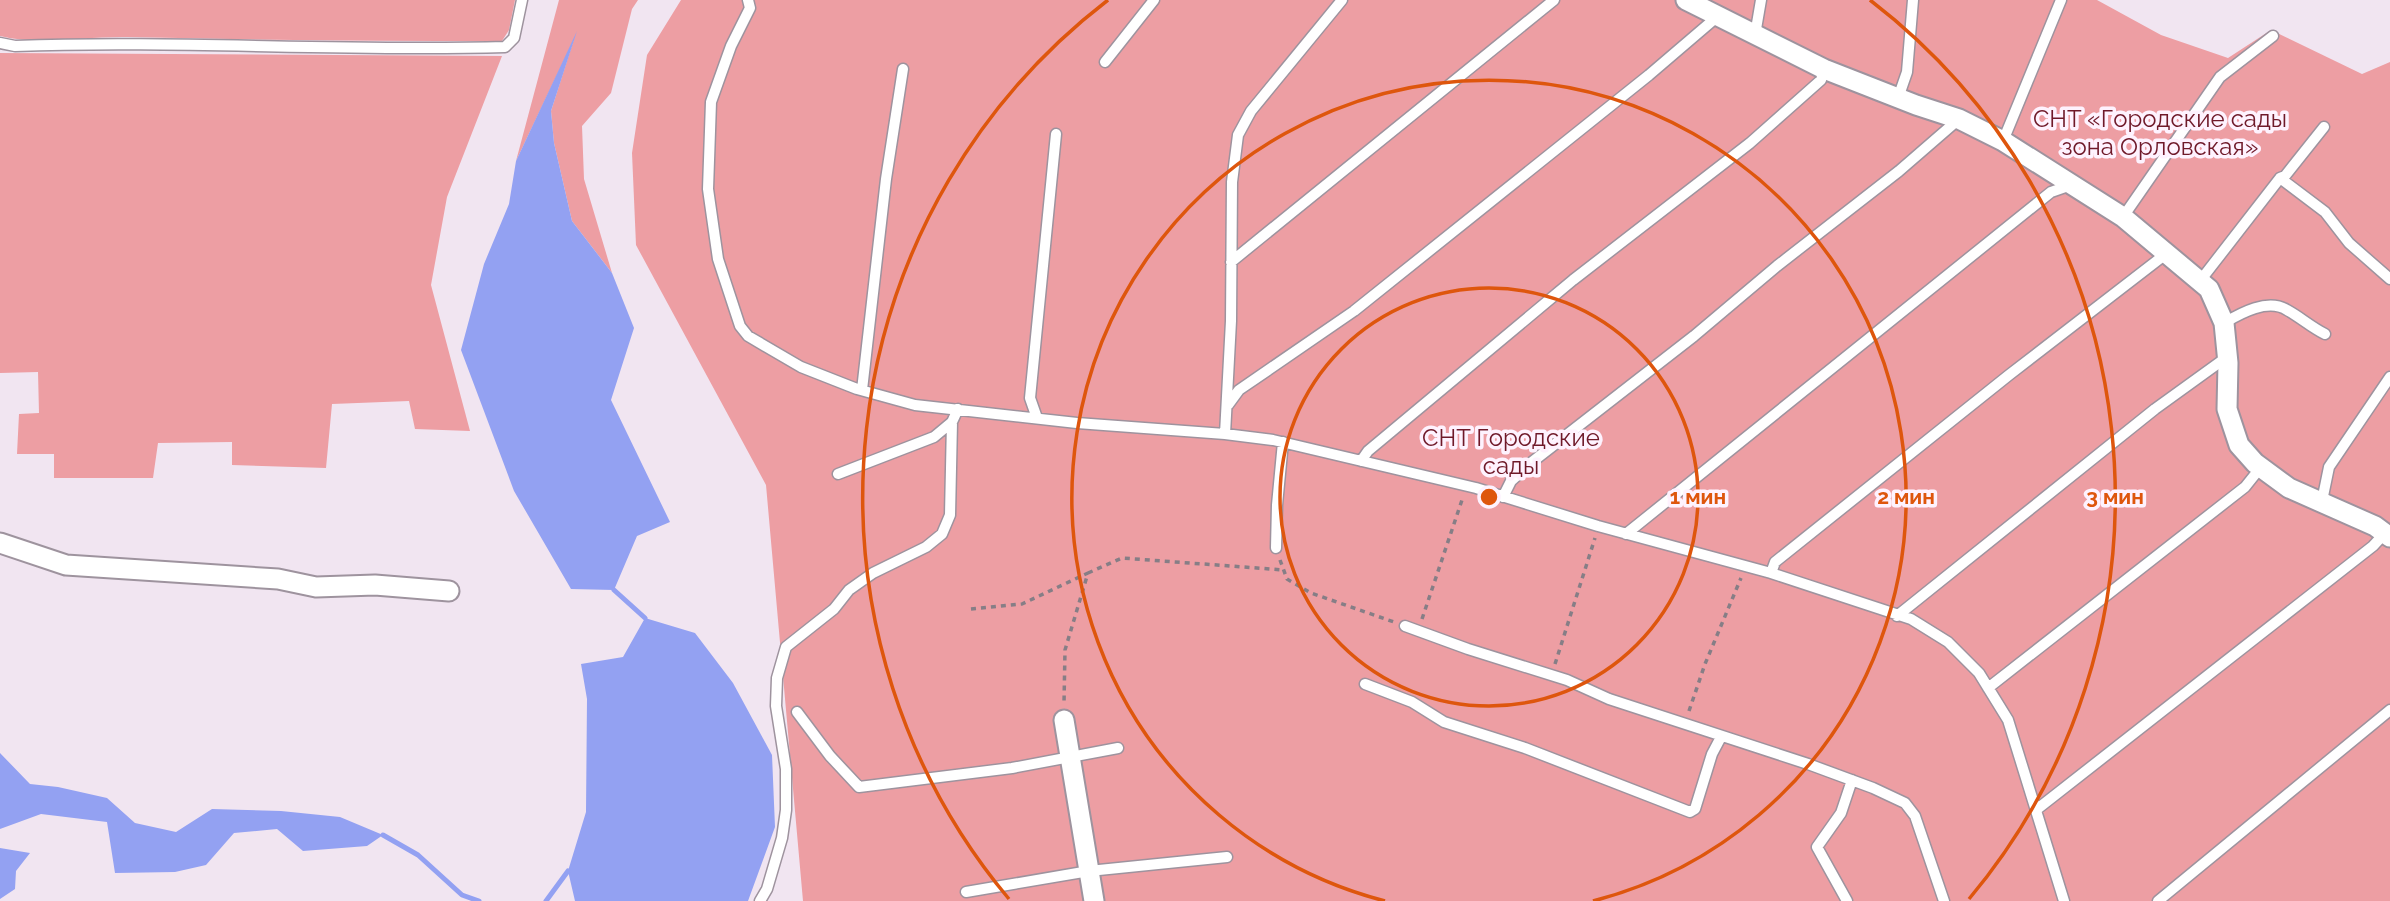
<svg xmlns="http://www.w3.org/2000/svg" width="2390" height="901" viewBox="0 0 2390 901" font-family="Raleway,sans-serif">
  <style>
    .green { fill: #ed9ea3 }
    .water { fill: #93a1f2 }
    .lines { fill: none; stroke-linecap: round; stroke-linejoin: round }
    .stream { stroke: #93a1f2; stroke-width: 5 }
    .lane-casing { stroke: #9e939e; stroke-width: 13 }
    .street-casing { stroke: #9e939e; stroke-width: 23 }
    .path { stroke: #867e86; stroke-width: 3.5; stroke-dasharray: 5 5; stroke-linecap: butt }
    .lane { stroke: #fff; stroke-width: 10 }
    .street { stroke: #fff; stroke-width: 19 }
    .ring { fill: none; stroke: #de560d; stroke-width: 3.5 }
    .labels { text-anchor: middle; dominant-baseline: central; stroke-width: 7; stroke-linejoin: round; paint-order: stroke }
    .park-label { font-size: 24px; fill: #6f1929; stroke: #fef2fe }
    .centre { fill: #de560d; stroke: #fef2fe; stroke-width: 3.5 }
    .ring-label { font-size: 21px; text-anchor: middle; font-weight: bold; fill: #de560d; stroke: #fef2fe; stroke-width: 7; stroke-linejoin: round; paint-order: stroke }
  </style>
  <rect width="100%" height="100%" fill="#f1e5f1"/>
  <path class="green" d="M0,0h515l-6,30 -7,11c-125,0 -249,-1 -374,-4 -43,-1 -86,9 -128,-1z
    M559,0h79l-6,9 -21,84 -29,33 2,53 28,94 -40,-52 -18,-78 -3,-32 23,-72 -58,122z
    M681,0h1416l64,35 67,23 43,-28 91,44 28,-12v839h-1587l-37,-416 -130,-240 -4,-92 15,-98z
    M0,53l502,3 -55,141 -16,88 39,146 -55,-2 -6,-28 -77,3 -6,64 -94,-3v-23l-74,1 -5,35h-99v-24h-37l2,-40 20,-1 -1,-41 -38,1z"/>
  <path class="water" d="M577,31l-26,80 3,32 18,78 40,52 22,55 -23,72 59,122 -33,14 -23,54 -43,-1 -57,-98 -53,-141 23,-86 25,-60 7,-43z
    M645,618l50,15 38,50 39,72 3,72 -27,74h-173l-7,-30 18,-59 1,-113 -6,-35 42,-7z
    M0,753l30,31 28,3 49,11 28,25 41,9 36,-23 69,2 59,6 43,18 -16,11 -64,5 -26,-22 -43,4 -28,32 -31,7 -60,1 -8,-51 -66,-8 -41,15z
    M0,848l30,5 -14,18 -1,18 -15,10z"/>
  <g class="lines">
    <path class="stream" d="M614,590l31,28
      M383,835l35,20 44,40 17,6
      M546,901l22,-30"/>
    <g class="lane-casing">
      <path id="lane" d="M748,0l2,8 -19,38 -20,56 -3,87 10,70 22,67 8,10 53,31 56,22 58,16 162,18 148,11
        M1342,0l-91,111 -13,24 -6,47 -1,139 -6,113 48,6 203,48 122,38 173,47 140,46 37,23 31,31 29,47 56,181
        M1755,35l6,-35
        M0,43l15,3c163,-6 326,6 490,1l9,-9 8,-38
        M1105,62l49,-62
        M1898,98l9,-26 6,-72
        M2003,141l58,-141
        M2280,178l5,-2 39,-49
        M2123,217l97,-140 53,-41
        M1231,262l323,-262
        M2200,281l80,-103 45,34 24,31 41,36
        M2224,323c17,-10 44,-25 63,-13 13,7 24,17 38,24
        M862,390l24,-211 17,-110
        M1228,405l11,-15 115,-79 295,-236 69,-59
        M1037,418l-7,-20 26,-264
        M1361,461l7,-10 205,-171 177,-137 71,-63 3,-11
        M838,474l96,-37 18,-15
        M1503,497l8,-16 21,-19 162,-126 83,-70 122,-95 60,-52
        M2322,501l7,-34 61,-90
        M1626,534l425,-342 20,-7
        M1276,548l1,-43 6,-63
        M1771,573l4,-11 234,-187 158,-122
        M1897,616l258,-207 72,-52
        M1405,626l63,23 99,31 42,19 199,65 65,24 32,15 10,13 29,85
        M1365,684l47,18 32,20 81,26 165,64 5,-3 17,-55 9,-17
        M1988,688l257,-201 16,-20
        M797,712l33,44 29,31 153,-19 106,-20
        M2036,810l337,-264 12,-13
        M966,892l123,-21 138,-14
        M760,901l7,-12 15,-51 4,-28v-41l-10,-63 1,-28 9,-31 48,-38 15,-19 24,-17 53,-26 16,-13 8,-19 2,-93 6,-13
        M1847,901l-30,-54 24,-34 11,-33
        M2158,901l232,-191"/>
    </g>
    <g class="street-casing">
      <path id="street" d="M1686,0l138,69 92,36 43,14 44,22 120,76 86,72 15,34 4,40 -1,46 12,36 16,18 34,25 86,38 15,11
        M0,543l66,22 212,14 38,8 59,-2 74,6
        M1064,720l30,181"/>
    </g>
    <path class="path" d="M1280,560l7,19 24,14 83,29
      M1088,573l34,-15 162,12
      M971,609l51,-5 66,-31 -23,77 -1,53
      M1422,619l41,-122
      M1555,664l40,-126
      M1689,711l16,-47 36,-86"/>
    <use href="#lane" class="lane"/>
    <use href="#street" class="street"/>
  </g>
  <g class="ring">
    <circle cx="1489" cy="497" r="209"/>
    <path d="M1385 901A417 417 0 1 1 1593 901"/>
    <path d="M1009 899A626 626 0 0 1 1108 0M1870 0A626 626 0 0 1 1969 899"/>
  </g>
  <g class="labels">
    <g class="park-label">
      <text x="2160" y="118">СНТ «Городские сады<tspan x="2160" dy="28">зона Орловская»</tspan></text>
      <text x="1511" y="437">СНТ Городские<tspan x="1511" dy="28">сады</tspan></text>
    </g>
  </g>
  <circle cx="1489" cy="497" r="10" class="centre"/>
  <g class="ring-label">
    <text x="1698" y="504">1 мин</text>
    <text x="1906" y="504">2 мин</text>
    <text x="2115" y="504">3 мин</text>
  </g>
</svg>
